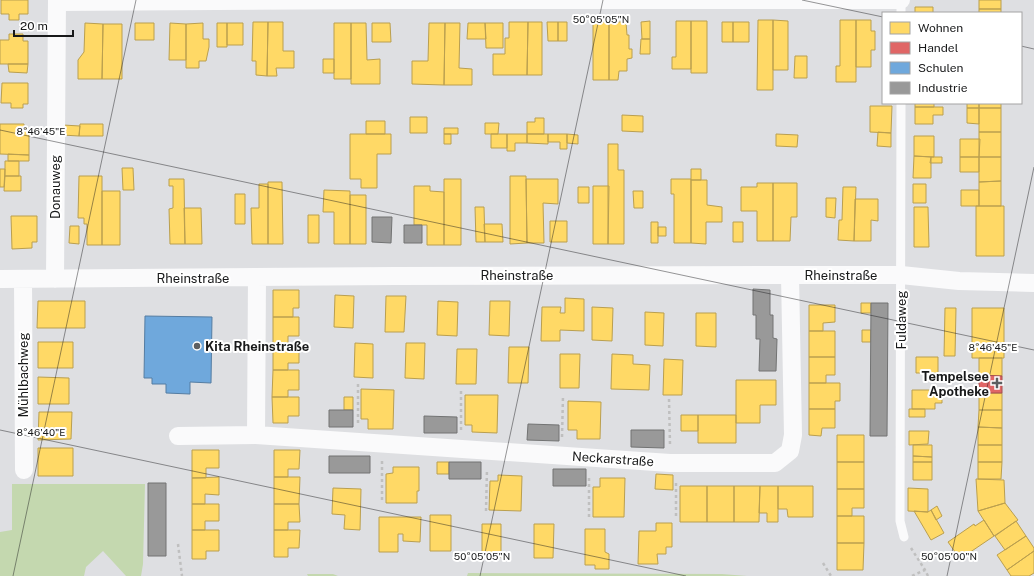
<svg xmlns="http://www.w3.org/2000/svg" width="1034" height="576" viewBox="0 0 1034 576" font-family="'Public Sans',sans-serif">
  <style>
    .green { fill: #c4d8af }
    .homes { fill: #ffd966; stroke: #ba9f4f }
    .shops { fill: #e06666; stroke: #a44f4f }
    .schools { fill: #6fa8dc; stroke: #557da2 }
    .industry { fill: #999; stroke: #727373 }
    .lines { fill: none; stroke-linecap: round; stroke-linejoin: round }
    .path { stroke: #bfbfbf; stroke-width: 2.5; stroke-dasharray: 3 3; stroke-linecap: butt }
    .lane { stroke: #fafafb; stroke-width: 9 }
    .street { stroke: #fafafb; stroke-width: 18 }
    .ticks { fill: none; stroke: #18191a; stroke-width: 1; stroke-opacity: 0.45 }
    .poi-dot { fill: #5d5e60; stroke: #fff; stroke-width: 1.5 }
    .labels { text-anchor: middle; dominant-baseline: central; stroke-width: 4; stroke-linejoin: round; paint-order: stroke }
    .street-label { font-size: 13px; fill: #18191a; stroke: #fff }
    .poi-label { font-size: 13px; font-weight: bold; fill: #18191a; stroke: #fff; text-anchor: start }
    .ticks-label { font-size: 10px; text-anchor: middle; fill: #18191a; stroke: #fff; stroke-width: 4; stroke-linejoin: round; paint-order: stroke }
  </style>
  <rect width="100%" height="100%" fill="#dedfe2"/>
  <path class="green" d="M12,484h133l-2,80 -2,12h-15l-23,-25 -17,16 -2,9h-84v-44l12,-2z
    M468,573l254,1 25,2h-280z
    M307,574h26l5,2h-30z"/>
  <path class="homes" d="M1,0h27v14h-9v6h-10v-6h-8z
    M979,0h22v9h-22z
    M915,7h18v6h-18z
    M979,9h22v4h-22z
    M758,20h15v70h-16z
    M773,20l15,1v49h-15z
    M840,20h16v62h-20v-16h4z
    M856,20h15v11h4v19h-4v17h-15z
    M650,21v18h-8l-1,-17z
    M676,21h15v48h-19v-12h4z
    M691,21h16v52h-16z
    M253,22h15l-1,54 -11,-1v-14h-4z
    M268,22h15v29h11v17h-18l1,8h-10z
    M509,22h19l-1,53h-34v-21h12v-16h4z
    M528,22h14v53h-15z
    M547,22h11v19h-10z
    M558,22h9v19h-9z
    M593,22h16v58h-16z
    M609,22h17l1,13h2v14h3v9l-5,1v12h-8l-1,9h-9z
    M722,22h11v20h-11z
    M733,22h16v20h-16z
    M85,23l18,1 -1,55h-24v-19l6,-8z
    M135,23h19v17h-19z
    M170,23l16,1v36h-17z
    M203,23v16h6v8l-3,14h-7v7h-13v-44z
    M217,23h10v24h-10z
    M227,23h16v22h-16z
    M334,23h17v56h-17z
    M351,23h15l1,37 13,-1v25h-29z
    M372,23h18l1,19h-19z
    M429,23h16l-1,62 -32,-1v-23h16z
    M445,23h15l-1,45 13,1v16h-28z
    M468,23h17l1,16h-19z
    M485,23h18v25h-17z
    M103,24h19v55h-20z
    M9,34h14v7h5v23h-28v-24h9z
    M641,39h9v15h-10z
    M795,56h12v22h-13z
    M323,59h11v14h-11z
    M8,64h20l-1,9 -18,-1z
    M2,83h26v21h-5v4h-12v-5h-10z
    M915,103h19v4h-19z
    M967,103h12v5h-12z
    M979,103h22v5h-22z
    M870,106h22l-1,27 -21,-1z
    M915,107h28v8h-10v9h-18z
    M967,108h12v16l-12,-1z
    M979,108h22v24h-22z
    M622,115l21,1v16l-21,-1z
    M410,117h17v16h-17z
    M535,118h9v16h-17v-12h8z
    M366,121h19v13h-19z
    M485,123h14l-1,11h-13z
    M0,124h24v4h5v27l-29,-1z
    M80,124h23v12h-24z
    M63,125l17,1 -1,10 -17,-1z
    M444,128h14v6h-14z
    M878,132l13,1v14l-14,-1z
    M979,132h22v25h-22z
    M350,134h41v20h-14v34h-16v-9h-11z
    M444,134h7v10h-7z
    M491,134h16v14h-16z
    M507,134h20v9h-12v8h-8z
    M527,134h21v10l-21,-1z
    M548,134h19v15h-7v-7h-12z
    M567,134l11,1v9l-11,-1z
    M776,134l22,1 -1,12 -21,-1z
    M914,136h20v21l-20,-1z
    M960,139h20l-1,18h-19z
    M608,144h10v26h6v74h-16z
    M8,154l21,1v6h-21z
    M914,156l17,1v21h-18z
    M931,157h11v6h-12z
    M960,157h19v15h-19z
    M979,157h22v24l-22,1z
    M5,161h14v15h-14z
    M122,168h11l1,22h-11z
    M0,169h5l-1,18h-4z
    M691,169h10v11h-10z
    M5,176h16v15h-17z
    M79,176h23v69h-15v-21h-3v-6h-6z
    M510,176h16l1,67 -17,1z
    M169,179h15l1,65h-15l-1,-35 4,-1v-22h-4z
    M444,179h17v66h-17z
    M526,179h32v25l-15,-1 1,40h-17z
    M671,179h20v64h-17v-49h-3z
    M691,180h16v25l15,2v15h-16v22l-15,-1z
    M1001,181v25h-22v-24z
    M268,182h14l1,62h-15z
    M757,183h16v58h-16v-30h-16v-24h16z
    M773,183h24v34h-6l-1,24h-17z
    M259,184h9v60h-16l-1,-36h8z
    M913,184h13v19h-13z
    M414,186h16v5l14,1v53h-17v-20h-13z
    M593,186h16l-1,58h-15z
    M578,187h11v16h-11z
    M843,187h13l-2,54 -16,-1 1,-20h3z
    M324,190l26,1v53h-16v-32h-11z
    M961,190h18v16h-18z
    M102,191h18v54h-18z
    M633,191h10v17h-9z
    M235,194h10v30h-10z
    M350,195h16v49h-16z
    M826,198h10l-1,20 -9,-1z
    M855,199h23v22l-7,-1v21h-17z
    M976,206h28v50h-28z
    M475,207h9l1,35h-9z
    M914,207h14l1,40h-15z
    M184,208h17l1,36h-17z
    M308,215h11v28h-11z
    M11,216h26v26h-5v6l-20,1z
    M550,221h17v21h-17z
    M651,222h7v21h-7z
    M733,222h10v20h-10z
    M484,224h18l1,18h-18z
    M70,226h9v18l-10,-1z
    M658,227h8v9h-8z
    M273,290h26v18h-6v9h-20z
    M335,295l19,1 -1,32 -19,-1z
    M386,296h20l-2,36h-19z
    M565,298l19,1v32l-24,-1v11h-19l1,-34h19l-1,6h5z
    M38,301h47v27h-48z
    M438,301l20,1 -1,34 -20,-1z
    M490,301h20l-1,35 -20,-1z
    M861,303h10v10h-10z
    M809,305h26v17l-12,1v8h-14z
    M592,307l21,1 -1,33 -20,-1z
    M945,308h11l-1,48h-11z
    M972,308h32v50h-32z
    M645,312l19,1 -1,33 -18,-1z
    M696,313h20v34l-20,-1z
    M273,317h26v19h-11v7h-15z
    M862,330h9v12h-9z
    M809,331h26v26h-26z
    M38,342h35v26h-35z
    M273,343l26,1v19h-11v7h-15z
    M355,343l18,1v34l-19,-1z
    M406,343h19l-1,36 -19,-1z
    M509,347h20l-1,36h-20z
    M457,349h20l-1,35h-20z
    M560,354h20l-1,34h-19z
    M612,354l21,1v9l17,1 -1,25 -38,-1z
    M809,357h26v18h-9v8h-17z
    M916,357h22v16h-22z
    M979,358h23v18l-23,-1z
    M664,359l19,1 -1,35h-19z
    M273,370h26v20h-11v7h-16z
    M38,377l31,1v26h-31z
    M736,380h40v25h-16v18h-24z
    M809,383h31v18h-5v8h-26z
    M361,389l33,1 -1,39h-25v-10h-7z
    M912,390h30v13h-7v6h-23z
    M979,393h23v17h-23z
    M465,395h33l-1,38 -25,-1v-7h-7z
    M272,397h27v19h-11v7h-15z
    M344,397h9v13h-9z
    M568,401l33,1 -1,37h-23v-9h-9z
    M809,409h26v19h-13l-1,8 -12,-1z
    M909,409h16v8h-16z
    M979,410h23v18l-24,-1z
    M39,412h33l-1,27 -33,1z
    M681,415h17v16h-17z
    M698,415h38v28h-38z
    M978,427l24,1v17h-24z
    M909,431h20l-1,13 -19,1z
    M837,435h27v27h-27z
    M913,445h19v12l-19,-1z
    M978,445h24v17h-24z
    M38,448h35v28h-35z
    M192,450h27v18h-13v10h-14z
    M274,450h26l-1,19h-11v8h-14z
    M913,456l19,1v5h-19z
    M437,462h12v12h-12z
    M837,462h27v27h-27z
    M913,462h19v18h-19z
    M978,462h24l-1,17h-23z
    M393,467h26v24h-2v12h-31v-29l7,-1z
    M656,474l17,1v15l-18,-1z
    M498,475l24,1 -1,35 -32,-1 1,-29h8z
    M219,477v18l-14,-1v10h-13v-26z
    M274,477h26l-1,27h-25z
    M600,478h25l-1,39h-31v-30h7z
    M976,479l28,1 1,23 -27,8z
    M680,486h27v36h-27z
    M707,486h27v36h-27z
    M734,486h26l-1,36h-25z
    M760,486h18v36h-11v-9h-8z
    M778,486h35v31h-25l-1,-8h-9z
    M333,488l28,1 -1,41 -16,-1 1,-14 -13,-1z
    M908,488l20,1v23l-20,-1z
    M837,489h27v19h-12v8h-15z
    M1005,503l13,17 -24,16 -16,-25z
    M192,504h27v17h-14v9h-13z
    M274,504h25l1,18h-12v8h-14z
    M937,506l5,10 -6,4 -5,-10z
    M931,510l13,23 -13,7 -17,-29 14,1z
    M430,515h21v36h-21z
    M837,516h27v27h-27z
    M379,517h42l-1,25 -17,-1v-7h-5v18h-19z
    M984,520l10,16 -34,23 -12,-17 26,-18 1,2z
    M1016,521l10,15 -21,14 -10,-14z
    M656,523h16v24h-6v7h-9l1,10h-20l1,-33h17z
    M482,524h19v33h-19z
    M534,524h20l-1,34h-19z
    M585,529h20v23l4,2v15h-14v-4h-10z
    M192,530h27v21h-13v8h-14z
    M274,530h26l-1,18h-11v9h-14z
    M1026,536l8,12v3l-27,19 -10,-15z
    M837,543h27l-1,27h-26z
    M1034,551v22l-5,3h-18l-4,-6z"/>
  <path class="shops" d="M979,375l23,1v17h-23z"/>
  <path class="schools" d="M145,316l67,1 -1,66 -21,-1v12l-24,-1v-9h-14v-6h-8z"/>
  <path class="industry" d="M372,217h20l-1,26 -19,-1z
    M404,225h18v18h-18z
    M753,289l17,1v25h3v23l4,1 -1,32h-17l1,-32h-4v-24h-3z
    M871,303h17l-1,133h-17z
    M329,410h24v17h-24z
    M424,416l33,1v16h-33z
    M528,424l31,1v16l-32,-1z
    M631,430h33v18l-33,-1z
    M329,456h41v17h-41z
    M449,462h32v17h-32z
    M553,469h33v17h-33z
    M148,483h18v73h-18z"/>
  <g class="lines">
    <path class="path" d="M669,399l1,46
      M358,423v-41
      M461,430v-41
      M562,437l1,-41
      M382,461v42
      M486,511l1,-42
      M676,516v-34
      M589,517v-41
      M178,544l4,32
      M911,548l14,22
      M823,563l8,13
      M912,576l13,-6 3,6"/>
    <path class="lane" d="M901,0v13
      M901,103l-1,418 4,16"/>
    <path class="street" d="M57,2l338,-2h506
      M257,277l-1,158 414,28h105l15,-12 3,-16 -3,-160
      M0,279l395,-3 395,-1h111l58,6 75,2
      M23,279l1,191
      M55,279l2,-279
      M178,436l78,-1"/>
  </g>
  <path class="ticks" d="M802,0l81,17M1021,46l13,3M0,130l1034,220M0,430l686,146M13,576l123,-576M480,576l123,-576M947,576l87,-409"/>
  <g class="poi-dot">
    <circle cx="197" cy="346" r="4"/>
    <path d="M995 377h4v4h4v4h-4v4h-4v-4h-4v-4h4z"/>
  </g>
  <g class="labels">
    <g class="street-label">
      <text transform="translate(55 187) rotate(-90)">Donauweg</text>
      <text x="517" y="275">Rheinstraße</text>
      <text x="841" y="275">Rheinstraße</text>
      <text x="193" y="278">Rheinstraße</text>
      <text transform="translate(901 320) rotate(-90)">Fuldaweg</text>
      <text transform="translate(23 375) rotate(-90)">Mühlbachweg</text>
      <text transform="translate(613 459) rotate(4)">Neckarstraße</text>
    </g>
    <g class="poi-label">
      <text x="205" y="346">Kita Rheinstraße</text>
      <text x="989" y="376" text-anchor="end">Tempelsee<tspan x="989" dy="15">Apotheke</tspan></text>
    </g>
  </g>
  <g class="ticks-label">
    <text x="601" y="23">50°05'05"N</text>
    <text x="41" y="135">8°46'45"E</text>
    <text x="993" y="351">8°46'45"E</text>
    <text x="41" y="436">8°46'40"E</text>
    <text x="482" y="560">50°05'05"N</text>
    <text x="949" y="560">50°05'00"N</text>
  </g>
  <rect x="882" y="12" width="140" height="92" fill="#ffffff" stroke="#a3a3a3"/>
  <rect x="890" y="22" width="20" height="12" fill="#ffd966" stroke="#a3a3a3"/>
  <text x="918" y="32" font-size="12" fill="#18191a">Wohnen</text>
  <rect x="890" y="42" width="20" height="12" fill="#e06666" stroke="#a3a3a3"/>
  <text x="918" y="52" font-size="12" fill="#18191a">Handel</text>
  <rect x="890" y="62" width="20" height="12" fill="#6fa8dc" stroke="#a3a3a3"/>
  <text x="918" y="72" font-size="12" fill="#18191a">Schulen</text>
  <rect x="890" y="82" width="20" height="12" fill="#999999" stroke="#a3a3a3"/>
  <text x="918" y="92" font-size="12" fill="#18191a">Industrie</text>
  <path d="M14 30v6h59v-6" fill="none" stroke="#18191a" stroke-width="2"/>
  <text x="20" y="30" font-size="12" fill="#18191a" stroke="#ffffff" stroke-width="3" paint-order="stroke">20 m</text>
</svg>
